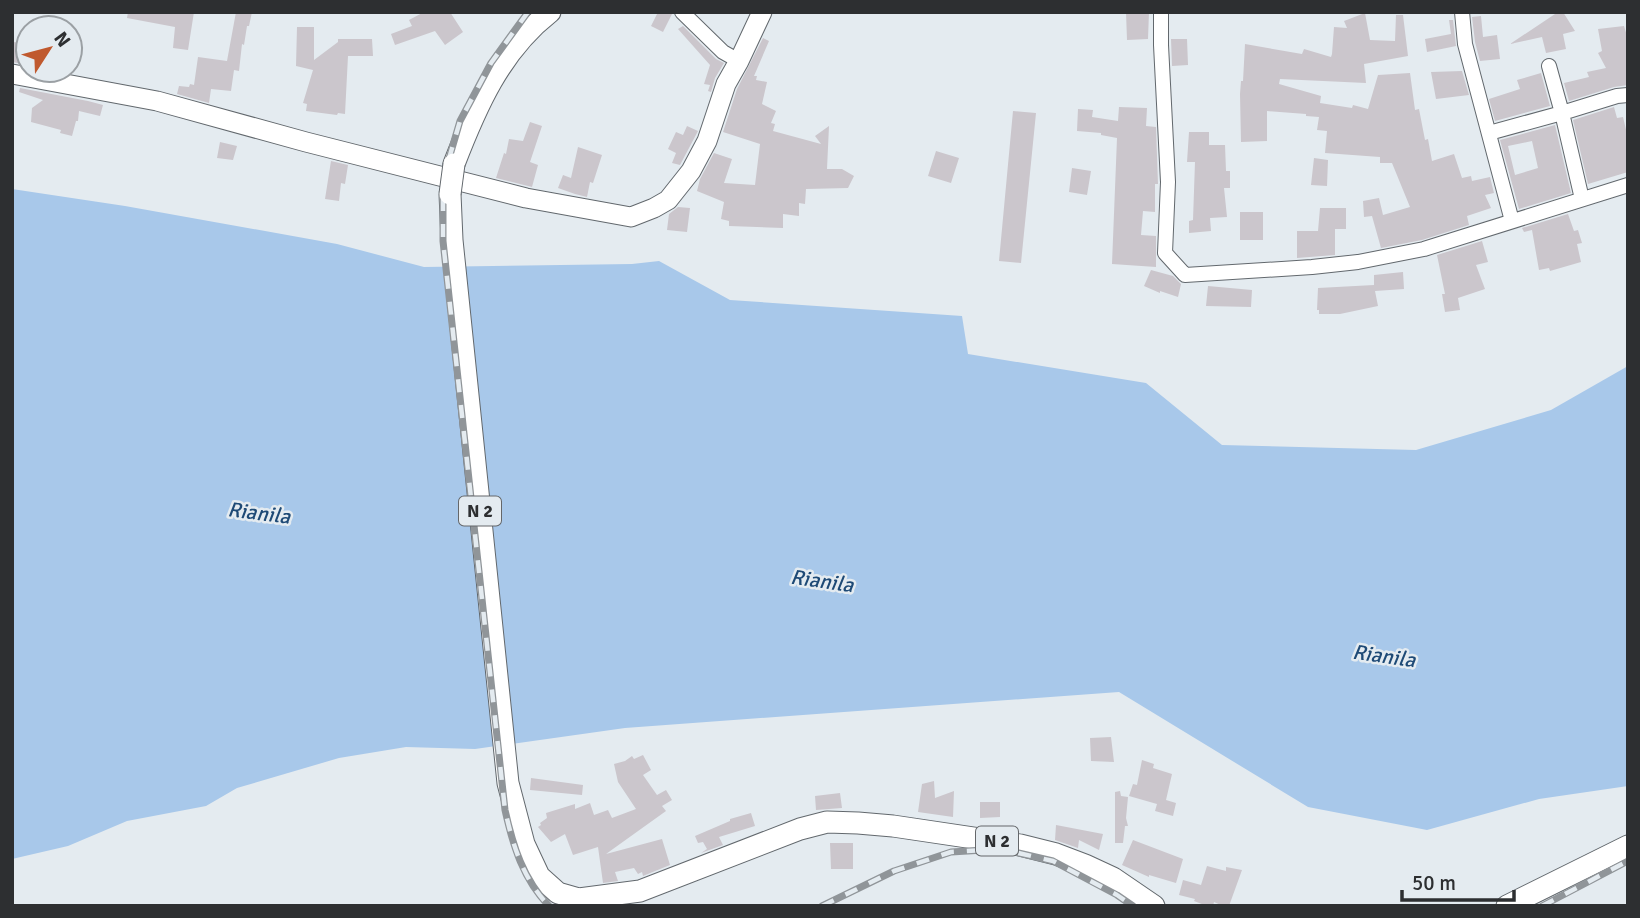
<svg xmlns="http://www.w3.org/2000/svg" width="1640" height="918" viewBox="0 0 1640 918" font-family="Signika,sans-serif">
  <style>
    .water { fill: #a8c8ea }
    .building { fill: #cbc6cc; fill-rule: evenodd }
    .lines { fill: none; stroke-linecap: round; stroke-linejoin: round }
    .street-casing { stroke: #62686d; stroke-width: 16 }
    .secondary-casing { stroke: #62686d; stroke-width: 21 }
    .primary-casing { stroke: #62686d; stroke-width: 23 }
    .street { stroke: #fff; stroke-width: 14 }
    .secondary { stroke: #fff; stroke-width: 19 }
    .primary { stroke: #fff; stroke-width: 21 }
    .rail-casing { stroke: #909599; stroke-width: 7 }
    .rail { stroke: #e4ebf0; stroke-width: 4.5; stroke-dasharray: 13; stroke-linecap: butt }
    .primary-bridge-casing { stroke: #62686d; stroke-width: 23; stroke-linecap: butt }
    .primary-bridge { stroke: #fff; stroke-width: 21 }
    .labels { text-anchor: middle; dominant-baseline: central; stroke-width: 5; stroke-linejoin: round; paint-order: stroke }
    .shield { fill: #e4ebf0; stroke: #64676a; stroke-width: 2 }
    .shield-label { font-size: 18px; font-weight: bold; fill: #2d2f31 }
    .water-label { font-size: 21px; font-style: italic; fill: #1e4a76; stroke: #e4ebf0 }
  </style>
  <rect width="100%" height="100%" fill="#e4ebf0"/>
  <path class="water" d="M12,189l113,17 212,38 87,23 208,-3 27,-3 71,39 232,16 6,38 178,29 76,62 194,5 135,-40 77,-44v420l-89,13 -112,31 -119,-23 -189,-115 -494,36 -150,21 -69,-2 -67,11 -102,30 -31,18 -79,15 -59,25 -56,13z"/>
  <path class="building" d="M128,12h66l-6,38 -15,-2 2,-21 -48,-9z
    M236,12h16l-3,14h-2l-3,19 -2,-1 -3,27 -5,-1 -3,21 -20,-2 -2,14 -32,-9 2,-8 10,1 1,-3 4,1 4,-28 29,4z
    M424,12h26l13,20 -18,13 -10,-14 -40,14 -4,-11 21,-8 -3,-6z
    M658,12h15l-10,20 -12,-6z
    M1126,12h23l-1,27 -21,1z
    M1558,12h5l12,19 -12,3 3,15 -20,4 -4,-16 -32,7z
    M1365,13l5,27 25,1 1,-26h7l5,41 -44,8 2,19 -86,-4 -1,5 42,12 -1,7 32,5 1,-3 15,4 10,-34 32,-2 5,37 4,-1 6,31 3,-1 4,22 22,-7 8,24 9,-2 1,5 18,-4 4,16 -9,2 6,13 -24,8 2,9 -47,15 -41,8 -9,-32 -8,1 -1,-16 16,-3 4,17 27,-8 -18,-44h-12v-6l-55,-4 2,-22 -10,-1 2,-13 -13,-1v-2l-39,-3v30l-26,1 -1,-48 1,-13h2l2,-37 57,10 2,-5 27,8 1,-3 2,-27 13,1 -3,-7z
    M1481,16l2,21 14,-2 3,24 -20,2 -5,-19 -3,-25z
    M1449,20h4l3,26 -29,6 -2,-13 26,-5z
    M683,26l33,33 8,4 -9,15 -4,14 -3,-1 2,-6 -6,-1 6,-19 -32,-36z
    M1624,26l4,13v46l-14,2 -45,14 -5,-18 25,-6 -2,-5 19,-4 -8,-15 4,-2 -4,-22z
    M297,27h17v33l24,-18v-3h34l1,17h-25l-3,58 -7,-1 -1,2 -31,-4 1,-7 -4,-1 10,-33 -17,-4z
    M763,38l6,3 -15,35h3l-1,4 11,2 -5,22 14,7 -5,12 4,1 -2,7 48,13 -6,-8 14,-10 -2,43h15l12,7 -6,12 -42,1 -1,15 -6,-1v13l-16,-2v14l-54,-2v-5l-8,-2 3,-17 -27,-11 3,-12 14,-26 18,6 -8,24 31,2 5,-41 -37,-12 14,-43z
    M1171,39h16l1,26 -16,1z
    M12,42l16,1v22l-16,-3z
    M1462,71l7,24 -33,4 -5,-27z
    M1541,73l9,33 -55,15 -6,-22 31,-10 -3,-9z
    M20,88l68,13 15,4 -3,11 -21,-5 -1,10h-2l-4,15 -12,-3 1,-3 -30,-8 1,-14 11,-8 -24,-8z
    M1119,107l28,1 -1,18 10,1 2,57h-3v28l-12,-1 -2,24 15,1v31l-44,-3 5,-126 -16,-3v-2l-24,-2 1,-22 15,1 -1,7 26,4z
    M1614,107l3,11 6,-1 5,21v34l-40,12 -15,-64z
    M1013,111l23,2 -15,150 -22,-2z
    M530,122l12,4 -12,36 8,3 -6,22 -36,-9 8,-25 2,1 3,-15 14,2z
    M1555,125l16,68 -52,16 -19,-69zM1532,141l6,27 -23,7 -7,-29z
    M687,126l11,5 -18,34 -8,-2 4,-10 -8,-4 8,-17 7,3z
    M1189,132h20v13h16l1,26h4v17h-6l3,29 -17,1 1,13 -22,2v-12l4,-1 2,-58h-8z
    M220,142l17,4 -4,14 -16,-2z
    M578,147l24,8 -9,28 -3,-1 -3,15 -12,-3 -17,-6 5,-13 8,3z
    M936,151l23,7 -8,25 -23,-7z
    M1314,158l14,2 -1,26 -16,-1z
    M331,161l17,4 -3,19 -4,-1 -2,18 -14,-2z
    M1072,168l19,3 -4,24 -18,-3z
    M678,207l12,1 -3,24 -20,-2 2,-16z
    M1320,208h26v21h-11v26l-38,3v-27h21z
    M1240,212h23v28h-23z
    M1568,214l6,17 4,-1 4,13 -5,1 4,18 -31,9 -1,-3 -10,2 -7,-40 -8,2 -2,-4z
    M1482,241l6,21 -12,3 9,24 -27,9 2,12 -15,2 -3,-18h3l-8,-39z
    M1151,270l22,6 8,8 -3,13 -18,-6v2l-16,-7z
    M1403,272l1,17 -29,2 3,15 -38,8h-21v-4h-2l1,-22 56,-3v3v-13z
    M1208,286l44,4 -1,17 -45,-1z
    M1111,737l3,25 -23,-1 -1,-23z
    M643,755l8,15 -8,5 14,20 9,-5 6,10 -10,6 4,5 -60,43 56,-15 8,26 -27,11 -1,-4 -4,2 -4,-6 -19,4 3,9 -15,2 -5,-36 -25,8 -8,-21 -14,8 -13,-15 3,-2 -1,-2 7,-5 -1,-5 29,-9v5l15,-6 4,12 14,-5 4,8 24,-9 -18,-27 -4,-18 11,-3 7,-5 2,3z
    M1142,760l12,4 -1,4 19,6 -6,26 10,3 -3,13 -18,-5 2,-7 -28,-8 4,-12 4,1z
    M531,778l52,7 -1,10 -52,-5z
    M934,781l1,17 19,-7 -1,26 -35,-5 4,-28z
    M1120,791l1,5 7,1 -2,21 2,8h-3l-2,17h-8v-51z
    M840,793l2,15 -26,2 -1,-14z
    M980,802h20v15l-20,1z
    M751,813l4,13 -36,11 4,8 -22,8 6,-4 -4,-7 -5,1 -3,-7 35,-15v-2z
    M1056,825l47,9 -4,16 -20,-10 -1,8 -23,-8z
    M1133,840l50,19 -7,24 -27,-8v2l-27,-12z
    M830,843h23v26h-22z
    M1207,866l19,5v-4l16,3 -13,36h-6l-9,-4 -1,4h-6l-13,-5 1,-2 -16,-4 4,-15 18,5z"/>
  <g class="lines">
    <g class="street-casing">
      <path id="street" d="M682,12l41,40 16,9
        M1161,12v33l7,137 -3,71 20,22 127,-8 46,-5 66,-13 204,-64
        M1462,12l3,32 47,177
        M1549,66l13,47 55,-17 11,-1
        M1489,133l73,-20 20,86"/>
    </g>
    <g class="secondary-casing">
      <path id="secondary" d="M12,74l145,27 149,41 220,56 105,19 23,-9 14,-8 23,-29 16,-30 19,-57 13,-23 23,-49"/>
    </g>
    <g class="primary-casing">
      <path id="primary" d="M454,164c22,-57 46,-113 96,-152
        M450,194l2,46 56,543 16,61 15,32 19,17 21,6 61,-8 160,-62 27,-7 31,1 35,3 127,19 36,9 29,11 28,13 41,28
        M1507,906l121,-60"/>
    </g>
    <use href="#street" class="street"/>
    <use href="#secondary" class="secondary"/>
    <use href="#primary" class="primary"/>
    <g class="rail-casing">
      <path id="rail" d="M528,12l-37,51 -31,58 -12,41 -5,28v51l62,569c8,36 18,69 44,96
        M822,906l72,-35 57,-19 50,-3 52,12 64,34 16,11
        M1542,906l86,-45"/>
    </g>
    <use href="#rail" class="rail"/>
    <g class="primary-bridge-casing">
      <path id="primary-bridge" d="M450,194l4,-30"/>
    </g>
    <use href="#primary-bridge" class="primary-bridge"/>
  </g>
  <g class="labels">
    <g class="shield">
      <rect x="459" y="496.5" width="42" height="29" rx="5"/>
      <rect x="976" y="826.5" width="42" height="29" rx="5"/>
    </g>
    <g class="shield-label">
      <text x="480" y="511">N 2</text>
      <text x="997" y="841">N 2</text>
    </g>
    <g class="water-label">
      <text transform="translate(259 513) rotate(7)">Rianila</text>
      <text transform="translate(822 581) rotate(8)">Rianila</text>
      <text transform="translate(1384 656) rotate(8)">Rianila</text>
    </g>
  </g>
  <rect width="1640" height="918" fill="none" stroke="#2d2f31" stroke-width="28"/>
  <g transform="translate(49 49) rotate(54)"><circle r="33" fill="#e4ebf0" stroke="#9ba0a4" stroke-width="2"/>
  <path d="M0-5L12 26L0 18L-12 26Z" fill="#c0592e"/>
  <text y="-10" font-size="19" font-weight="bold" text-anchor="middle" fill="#2d2f31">N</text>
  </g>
  <path d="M1402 890v10h112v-10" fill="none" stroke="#2d2f31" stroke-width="3.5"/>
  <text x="1412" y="890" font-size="21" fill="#2d2f31" stroke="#e4ebf0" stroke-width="5" paint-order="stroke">50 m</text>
</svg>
